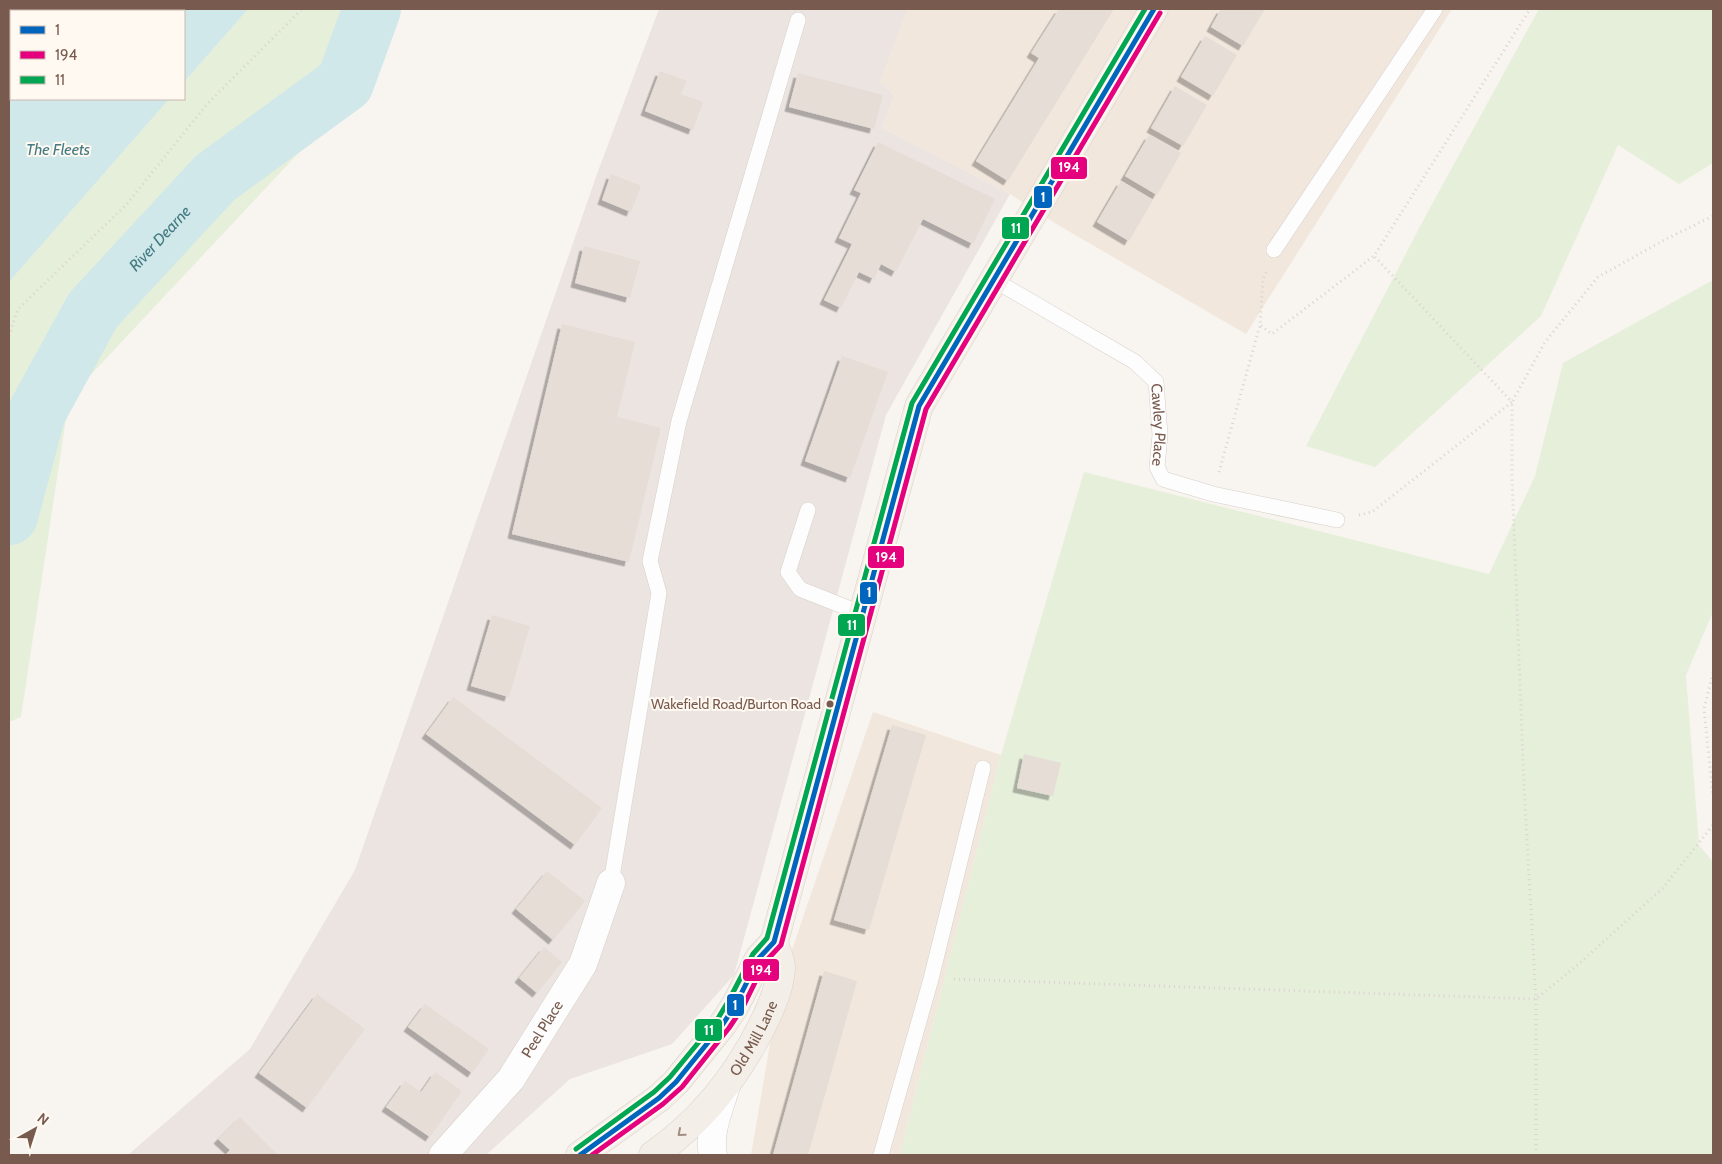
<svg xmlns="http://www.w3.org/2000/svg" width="1722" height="1164" viewBox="0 0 1722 1164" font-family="Cabin,sans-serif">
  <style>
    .residential { fill: #f1e7dd }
    .industrial { fill: #ebe4e0 }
    .green { fill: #e6efda }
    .water { fill: #d0e8e9 }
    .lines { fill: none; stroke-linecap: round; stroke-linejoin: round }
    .river { stroke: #d0e8e9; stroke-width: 58 }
    .building { fill: #e5ddd6; filter: url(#shadow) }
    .lane-casing { stroke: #d6d0ca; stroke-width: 16 }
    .street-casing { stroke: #d6d0ca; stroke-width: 29 }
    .primary-casing { stroke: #dad1cc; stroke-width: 29 }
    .path { stroke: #dad3d0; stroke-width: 3; stroke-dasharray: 1 4; stroke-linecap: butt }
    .lane { stroke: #fefdfd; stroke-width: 15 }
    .street { stroke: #fefdfd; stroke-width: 28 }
    .primary { stroke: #f3eee7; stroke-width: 28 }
    .bus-1-casing { stroke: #fff9f2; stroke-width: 9 }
    .bus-2-casing { stroke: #fff9f2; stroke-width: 9 }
    .bus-3-casing { stroke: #fff9f2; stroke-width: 9 }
    .bus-1 { stroke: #0065bd; stroke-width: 5 }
    .bus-2 { stroke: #e5007d; stroke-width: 5 }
    .bus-3 { stroke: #00a651; stroke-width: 5 }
    .oneway { stroke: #a38e84 }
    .bus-dot { fill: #785b4e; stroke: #fff9f2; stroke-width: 2 }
    .labels { text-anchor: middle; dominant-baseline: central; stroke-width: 4; stroke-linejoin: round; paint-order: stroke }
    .bus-label { font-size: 14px; fill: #785b4e; stroke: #fff9f2; text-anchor: end }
    .street-label { font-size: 15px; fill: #785b4e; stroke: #fff9f2 }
    .water-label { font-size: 16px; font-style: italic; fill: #447b83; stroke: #fff9f2 }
    .line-badge { stroke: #fff9f2; stroke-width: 2 }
    .badge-label { font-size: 14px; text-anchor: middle; font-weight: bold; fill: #fff }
  </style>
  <defs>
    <filter id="shadow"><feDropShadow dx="-4.5" dy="4.5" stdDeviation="0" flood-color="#0004"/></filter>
  </defs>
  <rect width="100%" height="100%" fill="#f8f4ef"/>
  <path class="residential" d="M908,9h544l-206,325 -188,-109 -48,-31 -128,-66 12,-33 -14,-13z
    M873,712l128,43 -101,400h-149l29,-170z"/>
  <path class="industrial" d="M659,9h249l-28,73 14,13 -12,33 128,66 -124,221 -152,560 -62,69 -102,35 -84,76h-358l122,-106 105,-179 242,-696z"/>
  <path class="green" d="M248,9h140l-21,71 -298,318 -48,319 -12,5v-440l160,-183h15v-17z
    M1539,9h174v154l-34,21 -61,-39 -77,171 -166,151 -69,-21 119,-229z
    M1713,280v332l-27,63 13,170 14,17v293h-813l101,-400 83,-283 405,102 46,-98 28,-113z"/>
  <path class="water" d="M9,9h239l-64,73v-71h-173v88h158l-160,183z"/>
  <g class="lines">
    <path class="river" id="s1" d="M9,516l28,-104 56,-102 122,-132 130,-95 27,-74"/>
  </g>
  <path class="building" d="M1059,9h55l-106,172 -32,-20 63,-103 -8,-5z
    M1221,9h44l-22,37 -32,-19z
    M1205,36l32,19 -24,41 -32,-19z
    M660,71l27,10 -6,13 22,8 -10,28 -48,-19z
    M798,73l85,22 -9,34 -85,-22z
    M1175,86l32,19 -24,41 -32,-18z
    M1149,135l32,18 -24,42 -32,-19z
    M878,142l117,57 -22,45 -50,-25 -27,53 -15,-8 -7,15 -15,-7 -18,36 -17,-8 28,-56 -13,-6 22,-45 -7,-3z
    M611,174l30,12 -10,26 -29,-12z
    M1121,181l32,19 -24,41 -32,-19z
    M584,246l56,15 -10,37 -55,-15z
    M562,324l73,18 -18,75 44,11 -32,134 -117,-28z
    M842,356l46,16 -38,106 -45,-17z
    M492,615l38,11 -21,71 -38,-11z
    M453,697l149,111 -27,37 -149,-111z
    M892,725l34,10 -57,195 -35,-10z
    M1024,754l37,9 -8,33 -36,-8z
    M547,871l38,30 -32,39 -37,-31z
    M544,947l18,15 -25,31 -18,-15z
    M824,971l33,10 -49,174h-35z
    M317,994l48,35 -58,79 -48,-35z
    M425,1004l64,45 -17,24 -64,-46z
    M435,1072l27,19 -32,46 -44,-30 19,-26 16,11z
    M240,1117l38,38h-53l5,-5 -12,-11z"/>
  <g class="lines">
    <g class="lane-casing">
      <g id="lane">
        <path d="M1274,250l161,-241"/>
        <path id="s2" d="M994,280l141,82 21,20 4,53 -3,32 6,12 50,15 124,26"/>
        <path d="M808,510l-20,62 12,17 63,25"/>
        <path d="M611,883l48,-290 -9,-32 29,-140 119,-401"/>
        <path d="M881,1155l50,-176 52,-211"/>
      </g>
    </g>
    <g class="street-casing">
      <g id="street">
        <path id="s3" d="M443,1155l68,-76 72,-115 28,-81"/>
        <path d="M713,1155c-5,-23 7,-48 13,-69"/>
      </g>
    </g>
    <g class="primary-casing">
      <g id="primary">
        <path d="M580,1155l79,-57 17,-16 47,-58 13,-20 23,-46 15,-16 145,-536 235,-397"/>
        <path id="s4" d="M653,1155c49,-34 85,-80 111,-133 8,-17 16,-35 17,-54 0,-8 -5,-18 -7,-26"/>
      </g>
    </g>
    <path class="path" d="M1266,272l-3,7 -3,46 12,9 102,-78 156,-247
      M9,336l9,-27 108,-104 82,-102 94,-94
      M1219,472l41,-147
      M1359,515l13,-3 140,-110 -138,-146
      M1713,673l-9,36 9,87
      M954,979l582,20 45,-37 82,-74 50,-63
      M1536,1155v-156l-12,-212 -12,-309v-76l33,-60 53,-65 68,-38 47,-23"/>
    <use href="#lane" class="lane"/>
    <use href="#street" class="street"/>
    <use href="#primary" class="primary"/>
    <g class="bus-1-casing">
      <path id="bus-1" d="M580,1155l79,-57 17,-16 47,-58 13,-20 23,-46 15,-16 145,-536 235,-397"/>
    </g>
    <g class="bus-2-casing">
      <path id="bus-2" d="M592,1155l71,-51 19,-17 47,-59 14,-21 22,-45 16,-17 145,-536 234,-396"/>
    </g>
    <g class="bus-3-casing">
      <path id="bus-3" d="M576,1149l78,-57 16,-15 47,-57 12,-20 24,-46 14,-16 145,-535 233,-394"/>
    </g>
    <use href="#bus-1" class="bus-1"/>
    <use href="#bus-2" class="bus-2"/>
    <use href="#bus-3" class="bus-3"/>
  </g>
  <defs><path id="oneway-chevron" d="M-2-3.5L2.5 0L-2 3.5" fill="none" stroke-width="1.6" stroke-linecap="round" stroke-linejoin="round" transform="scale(1.25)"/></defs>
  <use class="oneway" href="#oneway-chevron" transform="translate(681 1133) rotate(139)"/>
  <circle class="bus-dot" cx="830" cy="704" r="4.5"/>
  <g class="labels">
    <g class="bus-label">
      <text x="821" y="704">Wakefield Road/Burton Road</text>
    </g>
    <g class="street-label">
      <text stroke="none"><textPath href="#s2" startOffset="235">Cawley Place</textPath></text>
      <text stroke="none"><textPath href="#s3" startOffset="161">Peel Place</textPath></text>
      <text stroke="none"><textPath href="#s4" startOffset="156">Old Mill Lane</textPath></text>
    </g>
    <g class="water-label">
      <text x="58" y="149">The Fleets</text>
      <text stroke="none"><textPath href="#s1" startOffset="322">River Dearne</textPath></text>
    </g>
  </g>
  <g class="line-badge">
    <rect x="1050" y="156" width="38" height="24" rx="5" fill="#e5007d"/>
    <rect x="1033" y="185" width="20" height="24" rx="5" fill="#0065bd"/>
    <rect x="1001" y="216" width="29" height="24" rx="5" fill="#00a651"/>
    <rect x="867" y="545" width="38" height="24" rx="5" fill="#e5007d"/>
    <rect x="859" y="581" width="19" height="24" rx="5" fill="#0065bd"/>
    <rect x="837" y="613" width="29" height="24" rx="5" fill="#00a651"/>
    <rect x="742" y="958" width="38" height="24" rx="5" fill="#e5007d"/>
    <rect x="726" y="993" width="19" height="24" rx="5" fill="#0065bd"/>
    <rect x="694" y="1018" width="29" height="24" rx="5" fill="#00a651"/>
  </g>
  <g class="badge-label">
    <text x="1069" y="172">194</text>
    <text x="1043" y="202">1</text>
    <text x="1016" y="233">11</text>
    <text x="886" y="562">194</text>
    <text x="869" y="597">1</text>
    <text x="852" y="630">11</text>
    <text x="761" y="975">194</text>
    <text x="735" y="1010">1</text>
    <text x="709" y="1035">11</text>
  </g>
  <rect width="1722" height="1164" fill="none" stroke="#785b4e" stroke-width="20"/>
  <rect x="10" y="10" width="175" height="90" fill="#fff9f2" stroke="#c9bab0"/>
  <rect x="20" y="26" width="25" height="8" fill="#0065bd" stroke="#c9bab0"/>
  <text x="55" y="35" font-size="15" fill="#785b4e">1</text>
  <rect x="20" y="51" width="25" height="8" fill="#e5007d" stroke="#c9bab0"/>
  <text x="55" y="60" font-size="15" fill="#785b4e">194</text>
  <rect x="20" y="76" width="25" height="8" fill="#00a651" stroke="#c9bab0"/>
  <text x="55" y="85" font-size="15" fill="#785b4e">11</text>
  <g transform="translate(35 1129) rotate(39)" stroke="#fff9f2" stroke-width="4" paint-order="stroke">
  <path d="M0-4L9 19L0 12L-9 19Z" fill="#785b4e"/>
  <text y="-8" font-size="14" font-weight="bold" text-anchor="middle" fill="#785b4e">N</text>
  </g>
</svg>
